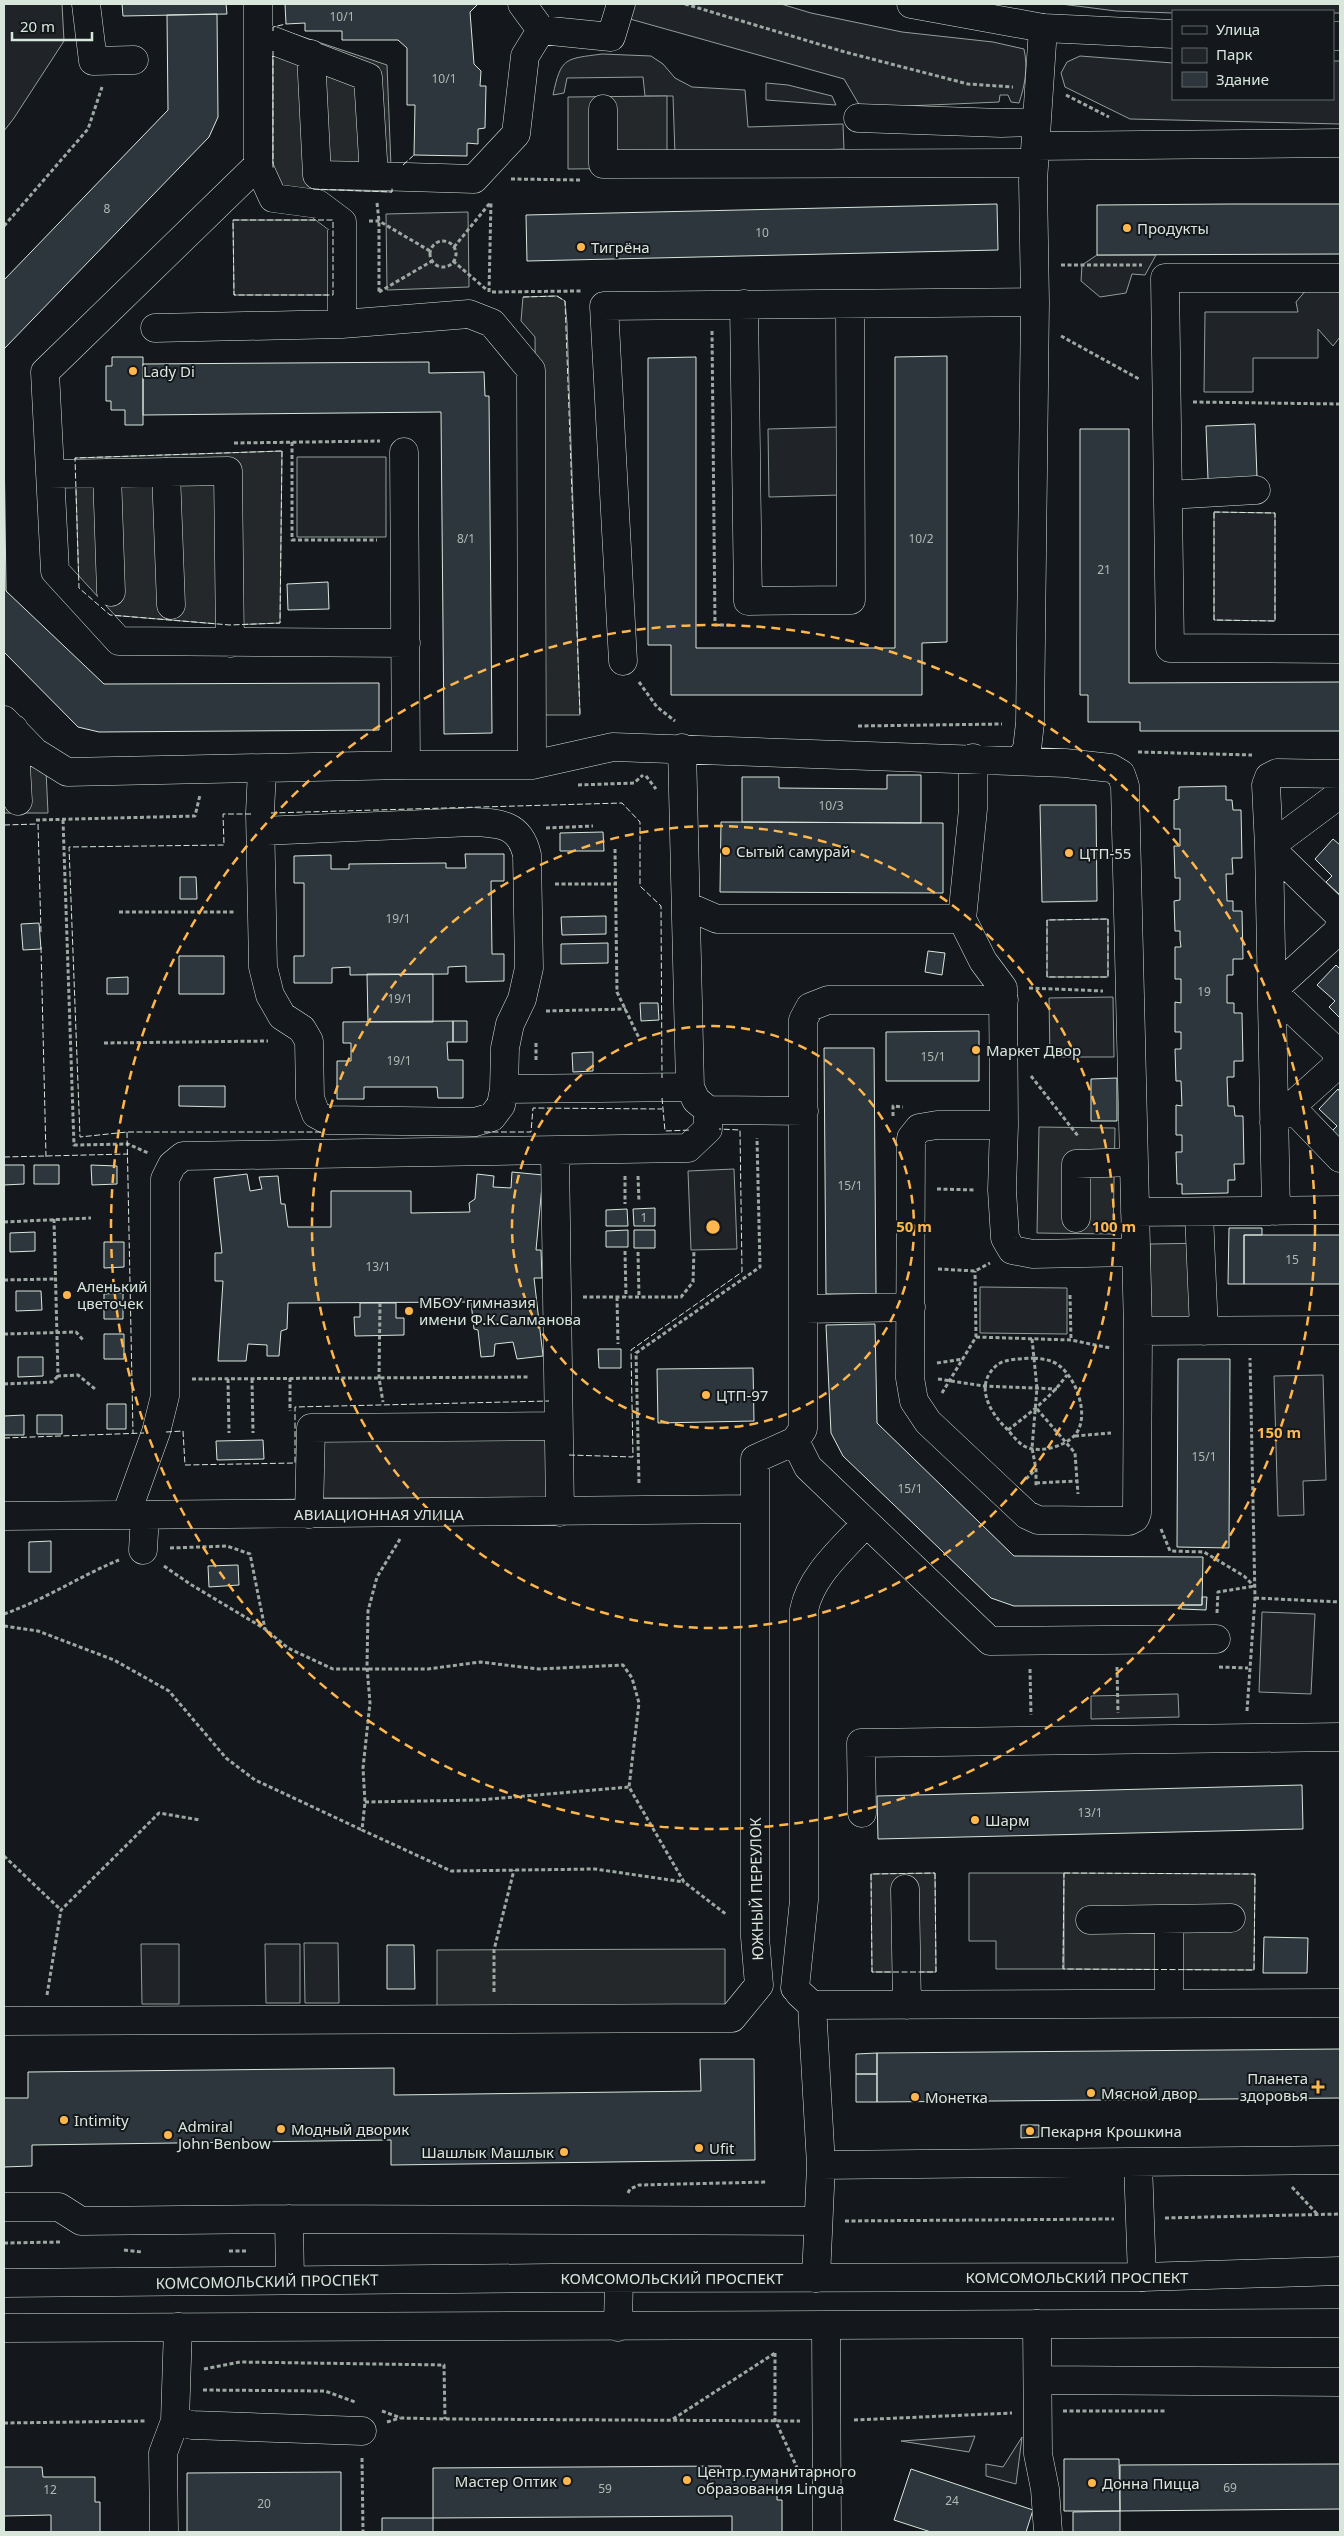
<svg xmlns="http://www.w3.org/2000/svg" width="1344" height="2536" viewBox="0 0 1344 2536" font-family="'Noto Sans',sans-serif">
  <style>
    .green { fill: #202428; stroke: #939e99 }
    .parking { fill: #24282b; stroke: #939e99 }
    .building { fill: #2c363c; stroke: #d8e6dc }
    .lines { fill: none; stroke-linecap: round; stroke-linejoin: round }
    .minor-casing { stroke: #d8e6dc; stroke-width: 29 }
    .major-casing { stroke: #d8e6dc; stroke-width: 29 }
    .path { stroke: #9da8a2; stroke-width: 3; stroke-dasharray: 4 2.5; stroke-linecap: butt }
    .minor { stroke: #14181c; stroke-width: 28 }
    .major { stroke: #14181c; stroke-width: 28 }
    .fence { stroke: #d8e6dc; stroke-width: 1; stroke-dasharray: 6 2.5; stroke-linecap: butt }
    .ring { fill: none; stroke: #ffb74d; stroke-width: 2.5; stroke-dasharray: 9 6 }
    .poi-dot { fill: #ffb74d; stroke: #14181c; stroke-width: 2 }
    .labels { text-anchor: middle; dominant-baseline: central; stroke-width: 4; stroke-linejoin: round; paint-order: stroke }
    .number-label { font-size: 12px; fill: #adbab4 }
    .poi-label { font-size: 15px; fill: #d8e6dc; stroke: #14181c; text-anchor: start }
    .street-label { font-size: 15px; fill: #d8e6dc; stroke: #14181c }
    .centre { fill: #ffb74d; stroke: #14181c; stroke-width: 2.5 }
    .ring-label { font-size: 15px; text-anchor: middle; font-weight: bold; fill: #ffb74d; stroke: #14181c; stroke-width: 4; stroke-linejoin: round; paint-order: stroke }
  </style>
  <rect width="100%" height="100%" fill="#14181c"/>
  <path class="green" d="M4,4h58l2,37 -50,77 -10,13z
    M635,4h146l30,9 91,19 91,10 31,7c4,19 1,36 -5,54l-8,-1 -3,-7h-8l-1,7 -138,6 -17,-29 -214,-60z
    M1061,4h279v9h-167l-57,-2z
    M602,54l49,2 12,8 12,14 17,9 53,3 3,37 95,-3 1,25 -169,6 -2,-59h-28l-2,-19 -76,1 -3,15 -11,2c8,-38 12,-36 49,-41z
    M1080,56l93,7v36h160v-38h7v63l-210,-5 -65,-32 -4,-14 6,-11z
    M766,83l22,2 44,11 4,9 -70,-5z
    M468,212l1,75 -82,3 -1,-76z
    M233,220h100v75h-99z
    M1097,255h59l-11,20 -13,-1 -6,19 -26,4 -19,-16 1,-16z
    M1307,289l33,3v45l-7,9 -15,-17v29h-65v34h-49l1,-80h93l-2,-10z
    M839,427l1,68 -71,2 -1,-68z
    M297,457h89v80h-89z
    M1214,512l61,1v108l-61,-1z
    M1108,919v58h-61v-57z
    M1113,997l1,60h-64l-1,-59z
    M734,1169l3,80 -46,1 -3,-79z
    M980,1287l87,1v46l-87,-1z
    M1323,1375l3,105 -23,1 1,34 -26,1 -4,-140z
    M558,1426l2,72h-251l2,-70z
    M1262,1612l53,2 -4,80 -52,-2z
    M1178,1694l1,23 -88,2v-23z
    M969,1873h95l-1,96h-67v-28h-27z
    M304,1943h34l1,60h-34z
    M141,1944h38v60h-37z
    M265,1944h35v59h-34z
    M975,2436l-6,16 -68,-11z
    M1022,2437l-6,47 -30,-8v-12l17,3z"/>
  <path class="parking" d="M273,27l114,38 5,127 -119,-4z
    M667,96v72l-99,1v-72z
    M557,296l8,5 2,22 13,392h-42l-3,-378 -14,-16 2,-24z
    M282,451l-2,172 -50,2 -120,-10 -31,-27 -4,-130z
    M4,749l42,21 2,43h-44z
    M1039,1127l76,1 -2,106 -76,-1z
    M1209,1243l1,75 -59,1 -1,-75z
    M935,1873l1,99h-64l-1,-98z
    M1064,1873l191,1 -1,96 -190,-1z
    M725,1949v58l-288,1v-58z"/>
  <path class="building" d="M122,4h104l1,10 -104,2z
    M285,4h193l-8,8 4,52 7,7 -1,15h6l-1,42 -7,1v15l-11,-1v13l-53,-1 1,-50h-8v-57l-9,-8h-56v-9h-37v-8l-19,1z
    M217,14l1,103 -9,20 -205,212v93v-162l164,-170 -1,-95z
    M997,204l1,46 -471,11 -1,-46z
    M1231,204h109v50l-243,1v-50z
    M947,356v286l-25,1v52h-251v-50h-23v-287l48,-1v291h199v-291z
    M112,357h31v68h-18v-15h-14v-9h-5v-35h6z
    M429,362v11l55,-1 1,24h4l3,337 -48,1 -3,-322 -298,3v-51z
    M1255,424l2,53 -49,2 -2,-53z
    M1080,429h49v254l211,-1v49h-200v-9h-52v-27h-8z
    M4,442l2,149 98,93 275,-1v47l-280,2 -21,-5 -74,-75z
    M328,582l1,27 -41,1 -1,-26z
    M887,775h34v48l-179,-1v-45h37v11l108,1z
    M1226,786v14h6l1,10h8l1,48h-10l1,16h-7l1,27h6v10h9l1,48h-10v16h-6v28h7v10h8l1,48h-9v16h-7l1,29h6l1,10h8l1,48h-10l1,16h-7v13l-46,1v-10h-5l-1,-32h6v-17h-6v-30l6,1 -1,-25h-5l-1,-32h6v-17h-6v-30l6,1v-24h-6v-32h6l-1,-7v-9h-5l-1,-30 6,-1v-22h-5l-1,-32h6v-17h-6v-29l5,-1v-12z
    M1040,805h56l1,96 -55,1z
    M721,822l222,1v70l-223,-1z
    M603,832l1,19h-44v-18z
    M1333,839l7,6v50l-14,-13 6,-6 -17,-17z
    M465,854h39v27h-13l1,73h12v27l-38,1v-16l-18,1v7l-98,1v-8l-18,1v15h-38v-27h10v-73h-10v-27l37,-1v14h18v-5l97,-1v5h20z
    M180,877h16l1,22h-17z
    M606,916v18l-44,1 -1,-18z
    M39,923l2,26 -18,1 -2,-26z
    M608,943v20l-47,1v-20z
    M928,951l17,2 -3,22 -17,-3z
    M179,956h45v38h-45z
    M1336,965l4,4v49l-11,-11 6,-6 -18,-16z
    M367,974h66v48h-65z
    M128,977v17h-21v-16z
    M640,1003h18l1,17 -18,1z
    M453,1021v21h-6l1,18h15v38h-25l-1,-11h-73v12h-27v-38h14v-18h-8v-21z
    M453,1021h14v21h-14z
    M979,1031v50h-93v-49z
    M824,1048h50l2,246h-50z
    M593,1052v19l-20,1 -1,-19z
    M1117,1078v43h-26v-42z
    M179,1086h46v21l-46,-1z
    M1338,1089l2,3v49l-9,-9 6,-6 -18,-17z
    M4,1165h20v19l-20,1z
    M34,1165h25v19h-25z
    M91,1165l26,1v18l-25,1z
    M512,1172l31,3 -7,75h5l1,28h-8l9,78 -26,3 -4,-17 -18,2 -1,12 -13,1 -3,-27 -4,-1 -3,-27 -183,1 -1,26 -6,2 -2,25h-12v-11l-19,-1 -2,17h-28l5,-80h-8v-28h7l-8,-75 33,-4 3,17 12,-2 -3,-12 19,-1 3,28h4l3,23h43v-36h80v22l59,-1 -1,-9 6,-4 2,-25 17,2 -1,11 18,1z
    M655,1208v18h-21l-1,-17z
    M627,1209l1,17h-22v-16z
    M1229,1228h33v7h-18v49h-16z
    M628,1230v17h-22v-16z
    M634,1230h21v18h-21z
    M35,1232v19l-25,1v-19z
    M1244,1235h96v49h-96z
    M104,1242h20v25l-20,1z
    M16,1291h25l1,19 -26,1z
    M123,1293v26h-19v-25z
    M360,1303h36v15h8v17l-49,1 -1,-19h6z
    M875,1324l2,99 137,133 189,1 -1,48 -188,1 -23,-8 -148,-142 -12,-23 -5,-108z
    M104,1334h20v25h-20z
    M598,1349h23v19h-22z
    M18,1357h25v19l-25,1z
    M1178,1359h52l-1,189 -52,-1z
    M753,1368l1,53 -96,2 -1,-54z
    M107,1404h19v25h-19z
    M24,1415v20h-20v-19z
    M37,1415h25v19h-25z
    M263,1440l1,19 -47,1 -1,-19z
    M51,1541v31h-22v-30z
    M238,1565l1,20 -30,2 -1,-21z
    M1202,1597h5l-1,13 -25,-1v-4h21z
    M1302,1785l1,44 -425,10 -1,-43z
    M1264,1937l44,1 -1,35h-44z
    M387,1945h27l1,44h-28z
    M1340,2049v49l-463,4v-49z
    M877,2053v21h-21v-20z
    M700,2059h54l1,101 -364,5v-25l-359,5v21l-28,1v-69h24v-26l366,-4v27l307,-4z
    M856,2074h21v28h-21z
    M1021,2125h18v12l-18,1z
    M1064,2459h55l1,52h-56z
    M1340,2464v45l-220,2v-46z
    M721,2466v10h56v24h5v32h-50v-16l-299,2v-50z
    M4,2467h38l1,10h52v25h5v30h-49v-17l-47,1z
    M911,2469l122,41 -7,22h-95l-37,-12z
    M341,2472v60h-154v-59z
    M1120,2511v21h-47v-20z
    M382,2518h51v14h-51z"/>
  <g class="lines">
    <g class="minor-casing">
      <path id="minor" d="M86,4l7,57 41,-1
        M258,4v161l-213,207 10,199 64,70 287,2
        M522,4l19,26 70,7 10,-33
        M258,35l110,42 6,99 -57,-1 -6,-121
        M603,109v55l431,-1
        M858,118l143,5 35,-1
        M1036,146l304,-3
        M258,165l15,33 45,6 24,18v102
        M374,176l100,3 42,-45 9,-78 16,-26
        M1340,278h-175l5,370 170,1
        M744,304l4,297 103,-1 -1,-296
        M155,328l187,-4 127,-10 23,9 39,47 1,395
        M166,472l5,133
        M107,473l4,119
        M50,474l178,-3 2,172
        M1168,495l88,-5
        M623,661l-19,-355 431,-4
        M4,720l31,32 32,20 339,-7 -2,-313
        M14,729l4,72
        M682,748l8,339 6,13 12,10 96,1
        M1019,761l8,-12 3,-26 5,-421 -2,-121 10,-153
        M406,765h126l81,-18 452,16 46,5 10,6 4,12 13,545 -1,182 -2,5 -6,3 -91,-1 -11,-5 -99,-93 -14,-21 -4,-23 1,-240 8,-10 18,-3h67
        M1340,794l-71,53 69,67 2,7
        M261,831l211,-9c28,1 48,2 55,33l2,113 -7,31 -12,25 -5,24 -1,41 -3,16 -9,12 -17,5 -148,-2 -11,-6 -6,-16 -1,-57 -7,-12 -20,-13 -12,-21 -7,-28 -3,-154 2,-44
        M687,906l30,13h245l11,-110v-51
        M962,919l21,42 20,27 1,137 -2,65 3,48 7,12 21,4 102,-2
        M504,1089l186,-2
        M1291,1107l49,51
        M1274,1122l60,-54 4,-10 -4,-9 -62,-58 65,-59 3,-8
        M555,1152l5,360
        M1276,1211l-7,-364 -3,-62 3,-8 8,-4 63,1
        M1135,1212l205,-2
        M1199,1213l5,118
        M1076,1218v-54l57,-2
        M805,1309l106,-2
        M1138,1331l202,-1
        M795,1441l13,26 182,174 226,-2
        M309,1514l2,-86 247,-2
        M126,1515l30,-83 9,-36v-217l7,-14 11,-9 505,-8 20,-19v-19
        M4,1516l751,-7
        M143,1550l2,-35
        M862,1813l-1,-70 479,-6
        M905,1889l2,116
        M1169,1919v84
        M1090,1920l141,-2
        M759,1985l-4,-48v-478l40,-18 8,-12v-409l7,-13 18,-7h176
        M795,1988l9,-88v-290c7,-35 39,-61 62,-87
        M799,1993l13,12 9,160 -5,113
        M812,2005l528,-2
        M4,2021l728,-3 27,-33
        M1138,2163l4,114
        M821,2165l519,-5
        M4,2207h55l22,14 208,-2 529,2
        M289,2219l1,61
        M1037,2324l1,130 7,35 3,43
        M826,2326l1,206
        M1038,2380l302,2
        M175,2421l17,4 170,6
        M164,2532l-1,-79 12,-32 3,-94"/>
    </g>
    <g class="major-casing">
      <path id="major" d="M911,4l132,24 130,6
        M1333,36h7
        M4,2283l547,-5 591,-1 198,-6
        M618,2327l1,-49
        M4,2328l1336,-5"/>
    </g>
    <path class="path" d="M685,4l160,48 123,32 45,3
      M1066,95l43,22
      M511,179l71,1
      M377,203l2,18v71
      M369,221h10l51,30
      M4,226l84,-97 14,-42
      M430 254a13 13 0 1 1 26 0a13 13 0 1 1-26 0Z
      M454,247l36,-44
      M453,261l34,29
      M1061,265h81
      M379,292l53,-31
      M489,292l2,-91
      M492,292l89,-1
      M712,331l3,294h18
      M1061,336l78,43
      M1193,402l147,2
      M292,442v98h85
      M234,443l146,-2
      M639,682l18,25 18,14
      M858,726l144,-2
      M1138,752l114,3
      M646,776l10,13
      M578,785l56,-2 9,-8
      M36,820l159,-4 5,-21
      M63,820l11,325 54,-1 20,9
      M546,828l47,-2
      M615,849l2,143 22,46
      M555,884h60
      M119,912h115
      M1029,988l74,3
      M546,1011l80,-2
      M104,1043l164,-2
      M536,1043v19
      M1031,1076l47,60
      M893,1116v-10l10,1
      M625,1176v28
      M638,1176l1,26
      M937,1189l39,1
      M54,1219l4,157 20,-1 17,14
      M4,1222l87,-4
      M625,1251l1,46
      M638,1252l1,45
      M938,1269l37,2 15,-8
      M4,1280l51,-1
      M1070,1295l1,45
      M583,1297h98l12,-15 1,-32
      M617,1297l1,47
      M380,1303l-1,75 4,24
      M4,1334l72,-2 8,9
      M976,1337l95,3 39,8
      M1032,1339l5,49 -5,60 4,21v18
      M1034,1358c6,1 13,1 19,4 22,9 40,57 20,75 -11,10 -35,17 -49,9 -7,-4 -13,-13 -19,-19 -16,-16 -31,-43 -8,-62 9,-7 26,-6 37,-7z
      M937,1363l26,-4
      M290,1378v33
      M192,1379l338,-2
      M228,1379l1,54
      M252,1379l1,54
      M938,1379l46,7 73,3
      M4,1384l48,-2 6,-6
      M942,1393l34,-56 -1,-66
      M1037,1409l38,44 3,41
      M1008,1430c22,-17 43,-33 59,-55
      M1075,1436l36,-3
      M1026,1479l10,-10
      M639,1483l-3,-130 124,-86 -3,-129
      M1036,1483l41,-2
      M1161,1529l9,22 34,1 40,24 10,10
      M400,1539l-23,38 -9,34 -1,56 3,36 -7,65 2,34 -3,28 89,41 144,-2 89,13
      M170,1548l57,-2 23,8 15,75 23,19 45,21h95l52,-7 59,7 84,-4 9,13 7,25 -10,84 55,95 43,33
      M164,1566l26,18 75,45
      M1255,1598l85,4
      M1217,1613l1,-21 37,-6
      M4,1614c40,-14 76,-38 115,-54
      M4,1626l34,5 76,29 55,31 57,67 29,22 107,50
      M1117,1667l1,46
      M1219,1667l29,1
      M1030,1669l1,46
      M1247,1711l8,-113 -5,-240
      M365,1802l114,-2 150,-13
      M4,1856l57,54
      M494,1992v-42l20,-80
      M47,1995l14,-85 98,-97 41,7
      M1292,2187l25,27
      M628,2193l2,-4 9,-4 128,-3
      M1165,2218l175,-4
      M845,2221l269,-2
      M4,2243l57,-1
      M124,2250l18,2
      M229,2251h18
      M775,2353v67l24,52
      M204,2369l36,-7 204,3 1,54
      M203,2390l122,1 30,11
      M382,2411l19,7 44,1 355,2
      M1063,2411h104
      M673,2419l102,-66
      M854,2420l158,-7
      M387,2422l13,-4
      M4,2423l143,-2
      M362,2458l1,74"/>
    <use href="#minor" class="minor"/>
    <use href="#major" class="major"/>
    <path class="fence" d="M273,31v-4l13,-3
      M273,51v117
      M403,165l11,-10
      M313,189l79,3v-6
      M233,220h100v75h-99z
      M523,297l34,-1 8,5 15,414
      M282,451l-2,172 -50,2 -120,-10 -31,-27 -4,-130z
      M1214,512l61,1v108l-61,-1z
      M271,813l351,-10 18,19v64l21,20 1,172
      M251,814h-28l1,31 -155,2 11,290 47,-5h197
      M4,825l34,-1 3,108
      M1108,919v58h-61v-57z
      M41,947l5,210
      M662,1098l3,33 26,-1
      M127,1132l6,301
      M484,1132h47l2,-24 129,1
      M4,1157l124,-3
      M166,1432l17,-1 2,34 110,-2v-56l254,-6
      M4,1438l140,-5
      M569,1455l64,2 -2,-107 111,-78 -2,-142 -21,-1
      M935,1873l1,99h-64l-1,-98z
      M1064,1873l191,1 -1,96 -191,-1z"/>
  </g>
  <g class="ring">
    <circle cx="713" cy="1227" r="201"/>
    <circle cx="713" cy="1227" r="401"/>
    <circle cx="713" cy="1227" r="602"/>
  </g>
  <g class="poi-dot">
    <circle cx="1127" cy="228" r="5"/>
    <circle cx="581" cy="247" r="5"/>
    <circle cx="133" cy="371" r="5"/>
    <circle cx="726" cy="851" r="5"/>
    <circle cx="1069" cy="853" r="5"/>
    <circle cx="976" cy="1050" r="5"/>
    <circle cx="67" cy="1295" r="5"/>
    <circle cx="409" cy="1311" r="5"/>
    <circle cx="706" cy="1395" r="5"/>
    <circle cx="975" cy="1820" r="5"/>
    <path d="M1315.5 2079.5h5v5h5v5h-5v5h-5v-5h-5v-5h5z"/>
    <circle cx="1091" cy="2093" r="5"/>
    <circle cx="915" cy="2097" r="5"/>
    <circle cx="64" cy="2120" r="5"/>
    <circle cx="281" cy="2129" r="5"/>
    <circle cx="1030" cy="2131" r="5"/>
    <circle cx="168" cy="2135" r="5"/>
    <circle cx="699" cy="2148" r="5"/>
    <circle cx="564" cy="2152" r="5"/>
    <circle cx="687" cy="2480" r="5"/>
    <circle cx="567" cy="2481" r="5"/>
    <circle cx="1092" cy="2483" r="5"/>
  </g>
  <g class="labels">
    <g class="number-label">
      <text x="342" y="16">10/1</text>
      <text x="444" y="78">10/1</text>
      <text x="107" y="208">8</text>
      <text x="762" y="232">10</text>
      <text x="466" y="538">8/1</text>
      <text x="921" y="538">10/2</text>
      <text x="1104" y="569">21</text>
      <text x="831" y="805">10/3</text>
      <text x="398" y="918">19/1</text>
      <text x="1204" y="991">19</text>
      <text x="400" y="998">19/1</text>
      <text x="933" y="1056">15/1</text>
      <text x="399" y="1060">19/1</text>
      <text x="850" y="1185">15/1</text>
      <text x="644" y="1217">1</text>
      <text x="1292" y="1259">15</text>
      <text x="378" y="1266">13/1</text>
      <text x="1204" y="1456">15/1</text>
      <text x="910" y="1488">15/1</text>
      <text x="1090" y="1812">13/1</text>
      <text x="1230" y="2487">69</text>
      <text x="605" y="2488">59</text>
      <text x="50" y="2489">12</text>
      <text x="952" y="2500">24</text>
      <text x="264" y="2503">20</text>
    </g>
    <g class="poi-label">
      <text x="1137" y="228">Продукты</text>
      <text x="591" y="247">Тигрёна</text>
      <text x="143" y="371">Lady Di</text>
      <text x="736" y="851">Сытый самурай</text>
      <text x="1079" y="853">ЦТП-55</text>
      <text x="986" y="1050">Маркет Двор</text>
      <text x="77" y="1286">Аленький<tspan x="77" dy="17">цветочек</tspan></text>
      <text x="419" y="1302">МБОУ гимназия<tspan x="419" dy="17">имени Ф.К.Салманова</tspan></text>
      <text x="716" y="1395">ЦТП-97</text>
      <text x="985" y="1820">Шарм</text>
      <text x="1308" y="2078" text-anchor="end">Планета<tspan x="1308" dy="17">здоровья</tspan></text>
      <text x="1101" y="2093">Мясной двор</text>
      <text x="925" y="2097">Монетка</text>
      <text x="74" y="2120">Intimity</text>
      <text x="178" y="2126">Admiral<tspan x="178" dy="17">John Benbow</tspan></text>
      <text x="291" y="2129">Модный дворик</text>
      <text x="1040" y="2131">Пекарня Крошкина</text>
      <text x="709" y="2148">Ufit</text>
      <text x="554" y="2152" text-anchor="end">Шашлык Машлык</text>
      <text x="697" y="2471">Центр гуманитарного<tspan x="697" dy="17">образования Lingua</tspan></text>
      <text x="557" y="2481" text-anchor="end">Мастер Оптик</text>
      <text x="1102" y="2483">Донна Пицца</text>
    </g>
    <g class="street-label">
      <text x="379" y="1514">АВИАЦИОННАЯ УЛИЦА</text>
      <text transform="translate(756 1889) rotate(-91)">ЮЖНЫЙ ПЕРЕУЛОК</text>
      <text x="1077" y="2277">КОМСОМОЛЬСКИЙ ПРОСПЕКТ</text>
      <text x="672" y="2278">КОМСОМОЛЬСКИЙ ПРОСПЕКТ</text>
      <text transform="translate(267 2281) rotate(-1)">КОМСОМОЛЬСКИЙ ПРОСПЕКТ</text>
    </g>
  </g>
  <circle cx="713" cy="1227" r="8" class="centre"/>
  <g class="ring-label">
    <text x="914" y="1232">50 m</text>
    <text x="1114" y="1232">100 m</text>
    <text x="1279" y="1438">150 m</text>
  </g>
  <rect width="1344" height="2536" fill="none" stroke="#d8e6dc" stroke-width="10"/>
  <rect x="1172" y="10" width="162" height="90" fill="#14181c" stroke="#626a69"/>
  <rect x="1182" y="26" width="25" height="8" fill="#14181c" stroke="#626a69"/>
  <text x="1216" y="35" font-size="15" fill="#d8e6dc">Улица</text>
  <rect x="1182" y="48" width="25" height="15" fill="#202428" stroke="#626a69"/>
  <text x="1216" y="60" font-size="15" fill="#d8e6dc">Парк</text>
  <rect x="1182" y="72" width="25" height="15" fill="#2c363c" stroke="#626a69"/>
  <text x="1216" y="85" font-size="15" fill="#d8e6dc">Здание</text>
  <path d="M12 32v8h80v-8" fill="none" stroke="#d8e6dc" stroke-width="2.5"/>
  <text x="20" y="32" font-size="15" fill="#d8e6dc" stroke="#14181c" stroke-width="4" paint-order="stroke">20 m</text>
</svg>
